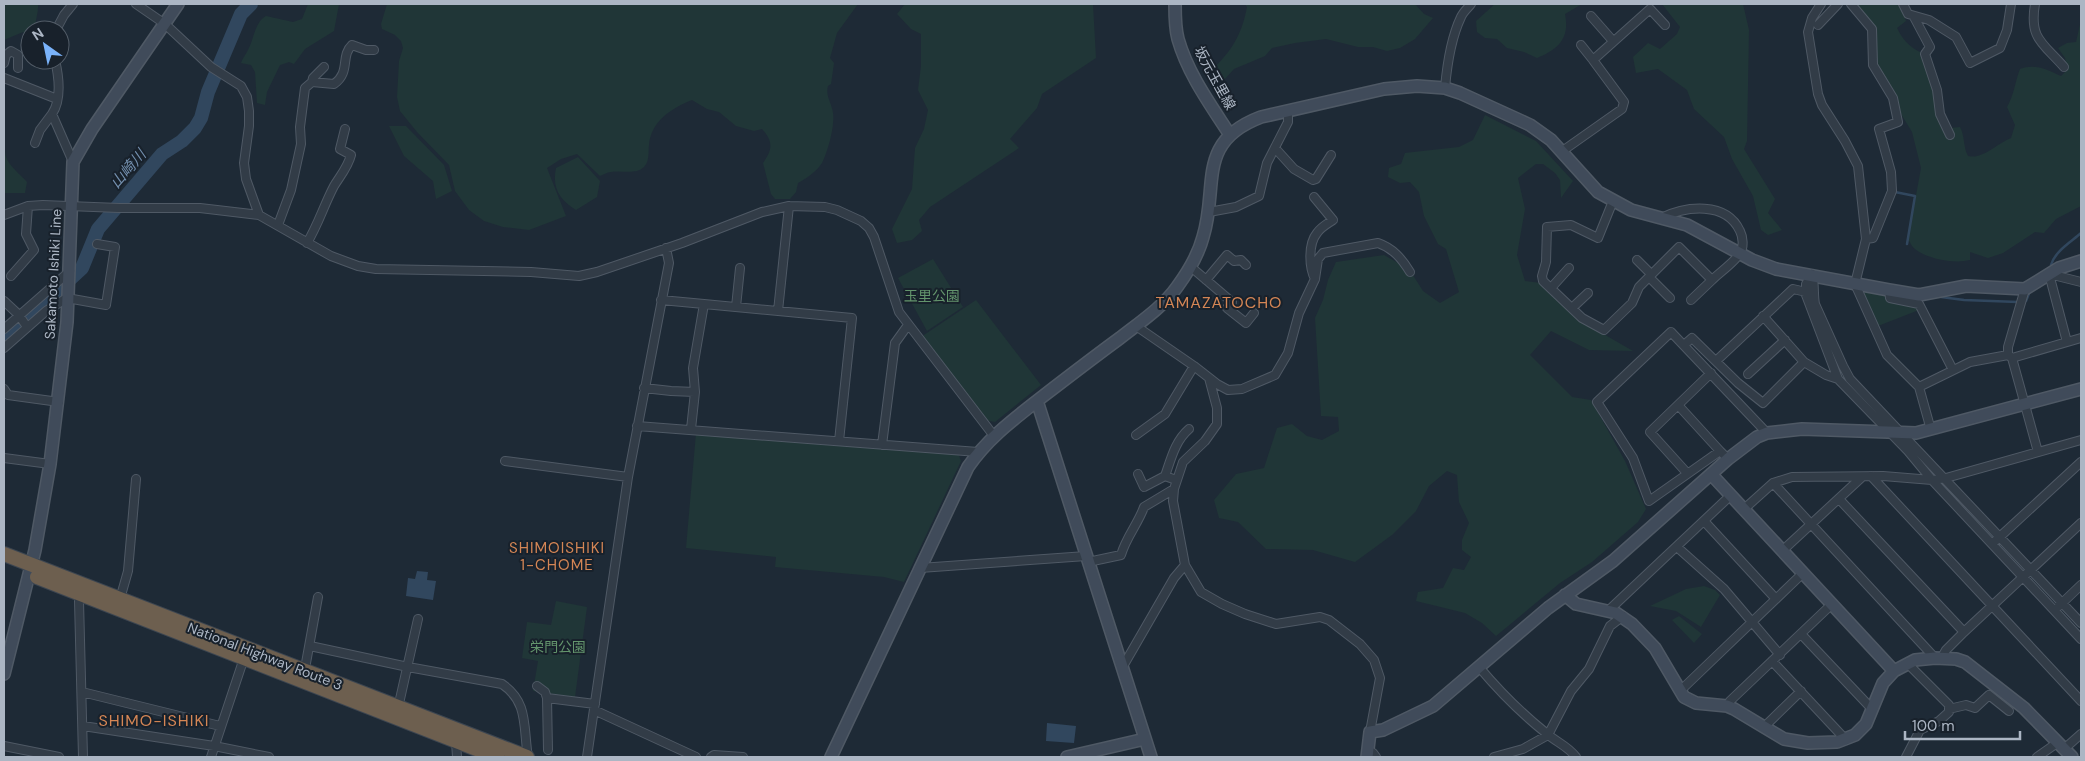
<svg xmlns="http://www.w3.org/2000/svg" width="2085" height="761" viewBox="0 0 2085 761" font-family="'DM Sans','Noto Sans JP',sans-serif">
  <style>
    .green { fill: #203637 }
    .water { fill: #31475e }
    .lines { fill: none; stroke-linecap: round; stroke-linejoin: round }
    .stream { stroke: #31475e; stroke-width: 2.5 }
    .river { stroke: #31475e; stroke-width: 14 }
    .street-casing { stroke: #4f5965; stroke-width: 10 }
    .secondary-casing { stroke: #4f5965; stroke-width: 14 }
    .highway-casing { stroke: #3d4651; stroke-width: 16 }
    .street { stroke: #323c47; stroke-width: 8 }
    .secondary { stroke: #404b5a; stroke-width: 11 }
    .highway { stroke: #6d5f4f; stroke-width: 14 }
    .labels { text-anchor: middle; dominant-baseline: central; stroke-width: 4; stroke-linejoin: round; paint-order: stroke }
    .street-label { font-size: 14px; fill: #acb6c4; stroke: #18212b }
    .park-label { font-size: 14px; fill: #63946c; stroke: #18212b }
    .water-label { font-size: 15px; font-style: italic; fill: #738fae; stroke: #18212b }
    .neighbourhood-label { font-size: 15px; letter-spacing: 1px; fill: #d58655; stroke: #18212b }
    .quarter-label { font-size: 16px; letter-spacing: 1px; fill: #d58655; stroke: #18212b }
  </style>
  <rect width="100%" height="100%" fill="#1e2a36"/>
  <path class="green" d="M4,4h34c1,9 -4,17 -2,26h-6v7l-4,-1 -3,-4 -19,8z
    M308,4h31l-5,27 -29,18 -11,15 -5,-2 -9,3 -13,27 -2,13 -8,-2 -2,-31 -4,-7 -10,-2c2,-6 6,-10 8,-15 5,-10 6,-26 17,-32l27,6 9,-3z
    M387,4h471l-21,29 -7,25 4,5 -3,21 -3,2c-3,10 4,17 5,27 2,12 -5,39 -11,50 -5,8 -16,16 -24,20l-2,9 -6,7h-15l-4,-5 -8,-31c9,-13 11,-21 -1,-34l-8,2 -18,-5 -17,-14 -12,-3 -15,-9c-20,8 -41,21 -43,45 -1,6 1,16 -5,22 -8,8 -23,3 -33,5 -4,0 -8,3 -11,4l-23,-22 -16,5 -14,9 19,48 -37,14 -26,-3 -19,-6 -15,-11 -14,-19 -6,-26 -32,-33 -17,-21 -3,-14 2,-36 4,-13 -2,-7 -6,-6 -13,-6 -1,-5z
    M905,4h188l3,54 -54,36 -5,14 -27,31 9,9 -89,59 -11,13 3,11 -10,9 -15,3 -5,-14 20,-40 3,-41 9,-19 4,-19 -10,-20 3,-24v-32l-10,-5 -14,-15z
    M1245,4h170l9,10 9,4 -18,21 -15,9 -13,3 -14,-4h-15l-32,-8 -31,4 -23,5 -7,8 -31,13 -10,11 -6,-3 -1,-12c18,-19 25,-33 30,-58z
    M1495,4h87l-17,10c5,25 -7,35 -28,44l-13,-6 -17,-4 -10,-9 -12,-1 -8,-6 -1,-11z
    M1662,4h81l6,26 -2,111 -3,8 31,50 -7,14 14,17 -14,5 -7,-5 -8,-34 -21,-37 -8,-22 -30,-28 -7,-19 -29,-21 -22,4 -3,-16 15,-14 12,6 17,-15 3,-7z
    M1855,4h44l7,17 -9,7c6,12 12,19 25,25 4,12 12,26 13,39 2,22 -2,18 15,36l10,-1c5,9 3,20 8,29 14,4 30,-13 43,-18l4,-13 -8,-18c7,-12 8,-25 13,-38 15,-6 28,1 41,7l7,-7 -3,-11 -7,-10 9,-5 9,-1 5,-22v186l-25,13 -12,14 -9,-1 -32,21 -15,5 -18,-6v8c-15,4 -43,-1 -55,-11 -3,-2 -5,-7 -7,-10l13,-71 -9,-36 -11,-18 -4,-16 -21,-33 -1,-37z
    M1485,115l51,26 37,40 -12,17 -1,-18 -5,-7 -12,-9h-7l-18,14 7,31 -8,46 8,26 16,2 40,38 52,30 -44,-1 -38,-19 -21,24 42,42 19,3 34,61 21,48 -8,13 -46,40 -32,21 -64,53 -14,-13 -17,-10 -49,-12 2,-9 25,-4 10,-20 11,2 7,-13 -9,-7v-10l7,-17 -10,-21 -2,-27 -10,-4 -18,15 -13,25 -24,24 -37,27 -42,-12 -47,-1 -28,-27 -19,-4 -5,-18 22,-26 28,-6 13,-40 15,-4 15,12 15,4 17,-9 -1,-14 -17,-1 -6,-98 8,-18 5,-20 8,-18 48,-7 25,14 14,22 17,12 19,-11 -13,-43 -8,-5 -14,-28 -5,-24 -9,-10 -10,1 -12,-6 1,-9 12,-4 4,-11 54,-6 14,-7z
    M389,126h17l38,39 8,26 -16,8 -3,-18 -29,-25z
    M4,138c2,7 0,13 2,19 3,9 15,18 21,25l-2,11h-21z
    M578,157l22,24 -3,16 -21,13c-17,-11 -24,-22 -20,-42z
    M933,259l30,48 -36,24 -29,-53z
    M1864,289l22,5 31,13 2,3 -41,16 -16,-34z
    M976,300l65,85 -46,37 -10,-2 -64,-83z
    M696,433l262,20 3,8 -57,121 -20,-5 -109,-10 1,-10 -90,-9z
    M1704,586l11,4 5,5 -19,32 -25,-16 -26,-5 36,-17z
    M556,601l31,6 -12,90 -42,-6 5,-30 -16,-3 5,-36 24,3z
    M1679,616l23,18 -8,9 -22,-23z"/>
  <path class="water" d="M417,571l11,1 -1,8 9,1 -3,19 -27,-4 2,-18 7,1z
    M1047,723l29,3 -2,17 -28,-2z"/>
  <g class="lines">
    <path class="stream" d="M1895,192l20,4 -8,48
      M2051,265c4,-14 20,-23 30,-32
      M1941,297l23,3 54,2
      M2026,301l4,-10"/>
    <path class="river" d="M4,340l78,-72 16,-39 64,-75 20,-13 13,-13 6,-10 7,-26 33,-78 10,-10"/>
    <g class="street-casing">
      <path id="street" d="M136,4l29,20 46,43 30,19 6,11 2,14v15l-5,37 2,16 13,36
        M1821,4l-9,14 -4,14 10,62 4,11 23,36 13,25 8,73 -11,45 32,71 32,32 12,43
        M1851,4l21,25 1,36 20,33 5,24 -19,7 12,43 1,19 -19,47 -7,1
        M1903,4l5,10 21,6 27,17 14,26 30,-15 7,-18 4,-26
        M2035,4c-6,35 8,39 29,63
        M1591,16l22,25
        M1914,17l16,30 -5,7 12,36 3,24 10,21
        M1818,25l20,-21
        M56,30l8,-15 9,-11
        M1581,45l12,15
        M55,60c4,17 7,39 -3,54l21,48
        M4,63l2,-8 5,-4 7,4v13
        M4,78l53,21
        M312,82l1,-4 11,-11
        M1445,88c2,-23 6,-50 16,-71 2,-5 7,-9 10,-13
        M35,143l5,-13 12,-16
        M1275,148l19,21 19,11 3,-1 15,-24
        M1561,152l61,-43 2,-7 -31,-42 57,-51 15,16
        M1314,197l19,23c-6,4 -12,7 -16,13 -9,11 -8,34 -2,46
        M1613,201l-15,37 -27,-13 -24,2 -1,35 -4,14 1,5 39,37 22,12 28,-27 7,-16 40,-40 33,33c7,-7 24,-19 28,-27 4,-6 3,-16 0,-22 -14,-30 -54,-25 -79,-13
        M1209,212l27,-5 23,-11 8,-33 21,-41v-11
        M4,215l24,-9 15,-1 76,3h81l59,7 72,41 27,10 18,3 155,3 48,4 18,-4 85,-29 80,-31 27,-6 36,1 12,3 24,11 8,7 5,9 25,75 95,124
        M278,225l13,-35 10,-46 -1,-17 5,-39 7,-6 22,2c17,-12 6,-28 18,-39l14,5h8
        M307,243c11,-18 17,-38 27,-57 6,-10 14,-19 17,-31l-11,-6 5,-20
        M1637,260l14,14
        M1191,267l41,35 -5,6 19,15 8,-10
        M1812,274l-6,10v11l32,84 70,72 24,29 149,159
        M1812,274c3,11 1,19 3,30l28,62 7,13 231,244
        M2049,274l18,68
        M2049,274l32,8
        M11,276l23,-26 -8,-16 2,-28
        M1649,277l21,21
        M1206,280l21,-25 7,6 7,-1 5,5
        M1551,288l18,-20
        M2025,289l-17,58v8l4,3 26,94
        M1889,290l1,8 29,6 34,66
        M661,300l43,4
        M1691,300l21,-20
        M4,301l15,14 8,12
        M736,307l4,-39
        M1572,308l16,-15
        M778,311l11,-105
        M1763,316l41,46
        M1136,326l58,40 23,18 11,6 14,-1 33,-14 13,-22 11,-40 16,-34 3,-20 5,-6 55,-10c15,5 24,16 32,29
        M4,329l66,-58
        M1684,345l8,-7 46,45 25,20 41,-41 22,13 12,4
        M4,348l42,-37 21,-13 39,7 9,-58 -18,-3
        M2012,358l69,-20
        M1716,361l77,-72 13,3
        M1748,374l37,-34
        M1209,378l8,30v16l-12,17 -22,21 -9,27 -1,12 12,64 16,27 21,12 23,10 31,10 44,-7 9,3 31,24 14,16 6,18 -10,54
        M1919,387l51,-25 38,-7
        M644,388l27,3 24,1
        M4,389l4,6 51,7
        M1678,405l42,46
        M637,426l341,26
        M691,429l4,-37 -2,-24 11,-64 148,14 -13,123
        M1136,435l29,-21 29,-48
        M882,445l13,-102 13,-18
        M4,458l46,6
        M1728,459l-8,-8 -71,50 -16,-43 -36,-56 74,-70 96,101
        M505,461l123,16
        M1687,473l-37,-41 61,-59
        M1138,474l6,13 21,-11
        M1871,476l210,225
        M1176,480l-11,-4c6,-17 10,-35 24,-47
        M1773,483l162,175
        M1839,499l125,133
        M1743,510l30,-27 19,-6 91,-1 49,4 14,-2 135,-38
        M1704,521l72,78
        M1992,544l89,-82
        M1677,547l47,42 56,66
        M1782,551l80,-74
        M1088,562l33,-7c5,-18 17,-31 23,-48l30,-18
        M920,568l166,-12
        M81,594l-2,7 4,156
        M120,599l8,-28 8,-92
        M2059,606l22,-21
        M1608,611l122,-115
        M1801,634l71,75
        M310,646l98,21 94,17c27,18 21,44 26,73
        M1941,659l5,-9 18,-18 117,-109
        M1772,661l74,79
        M1479,667c21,25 42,46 67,66 10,9 22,13 30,24
        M1122,668l52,-90 11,-13
        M304,674l14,-77
        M537,686l8,6 2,6 1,52
        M1680,691l123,-118
        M82,692l138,34
        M547,698l48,6
        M1727,706l3,-5 102,-97
        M398,708l20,-89
        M1949,709l17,-4 9,3 14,-13 20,16
        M594,710l102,47
        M83,726l131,20 55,11
        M1764,727l37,-36
        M456,742l1,15
        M4,746l55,11
        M2064,749l17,-15
        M1368,750l5,3 3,4
        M211,757l33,-99
        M587,757l41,-280 41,-214 -3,-15
        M711,757l3,-2 29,2
        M1494,757l29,-8 25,-14 23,-44 18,-22 21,-43 13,-10
        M1906,757l14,-27 19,-9 10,-9v-7l-42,-42
        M2037,757l20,-14"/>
    </g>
    <g class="secondary-casing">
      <path id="secondary" d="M1175,4c0,11 0,24 3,35 10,35 32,65 52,96
        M1037,401l114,356
        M1711,474l183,197
        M1565,595l11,9 40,9 16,11 23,24 29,49 12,6 31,3 7,3 50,30 24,4 29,-1 18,-7 11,-11 17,-41 11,-12 21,-11 20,-2 21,1 9,3 59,46 48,49
        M4,674l31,-124 15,-86 17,-142 6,-160 19,-33 86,-125
        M831,757l137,-290c20,-29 46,-48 74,-70 26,-20 52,-40 78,-59 19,-15 43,-31 57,-51 11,-15 21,-31 26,-50 16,-51 -8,-95 58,-120l123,-28 33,-3 28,2 15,5 70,32 21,15 47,52 33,18 56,15 65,35 24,9 113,21 30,5 47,-9 59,3 34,-21 22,-7
        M1067,757l78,-18
        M1367,757l3,-25 13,-2 50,-24 115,-98 65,-47 115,-102 29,-22 10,-4 35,-4 114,4 165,-44"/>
    </g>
    <g class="highway-casing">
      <path id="highway" d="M4,554l523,203
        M37,577l460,180"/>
    </g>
    <use href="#street" class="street"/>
    <use href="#secondary" class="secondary"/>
    <use href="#highway" class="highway"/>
  </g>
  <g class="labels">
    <g class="street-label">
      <text transform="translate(1215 78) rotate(61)">坂元玉里線</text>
      <text transform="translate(53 274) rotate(-87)">Sakamoto Ishiki Line</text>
      <text transform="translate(265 656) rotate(21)">National Highway Route 3</text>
    </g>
    <g class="park-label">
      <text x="932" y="296">玉里公園</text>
      <text x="558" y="647">栄門公園</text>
    </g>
    <g class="water-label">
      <text transform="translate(128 169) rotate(-49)">山崎川</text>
    </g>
    <g class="neighbourhood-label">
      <text x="557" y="548">SHIMOISHIKI<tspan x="557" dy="17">1-CHOME</tspan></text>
    </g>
    <g class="quarter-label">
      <text x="1219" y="302">TAMAZATOCHO</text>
      <text x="154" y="720">SHIMO-ISHIKI</text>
    </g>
  </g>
  <rect width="2085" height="761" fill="none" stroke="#acb6c4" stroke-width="10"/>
  <g transform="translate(45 45) rotate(327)"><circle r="24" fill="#18212b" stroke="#535d68"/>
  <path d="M0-4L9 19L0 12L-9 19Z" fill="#7ab3fa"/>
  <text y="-8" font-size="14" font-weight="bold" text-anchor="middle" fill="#acb6c4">N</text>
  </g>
  <path d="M1905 731v8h115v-8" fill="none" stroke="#acb6c4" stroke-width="2.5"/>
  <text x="1912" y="731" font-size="15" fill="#acb6c4" stroke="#18212b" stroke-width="4" paint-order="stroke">100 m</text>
</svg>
